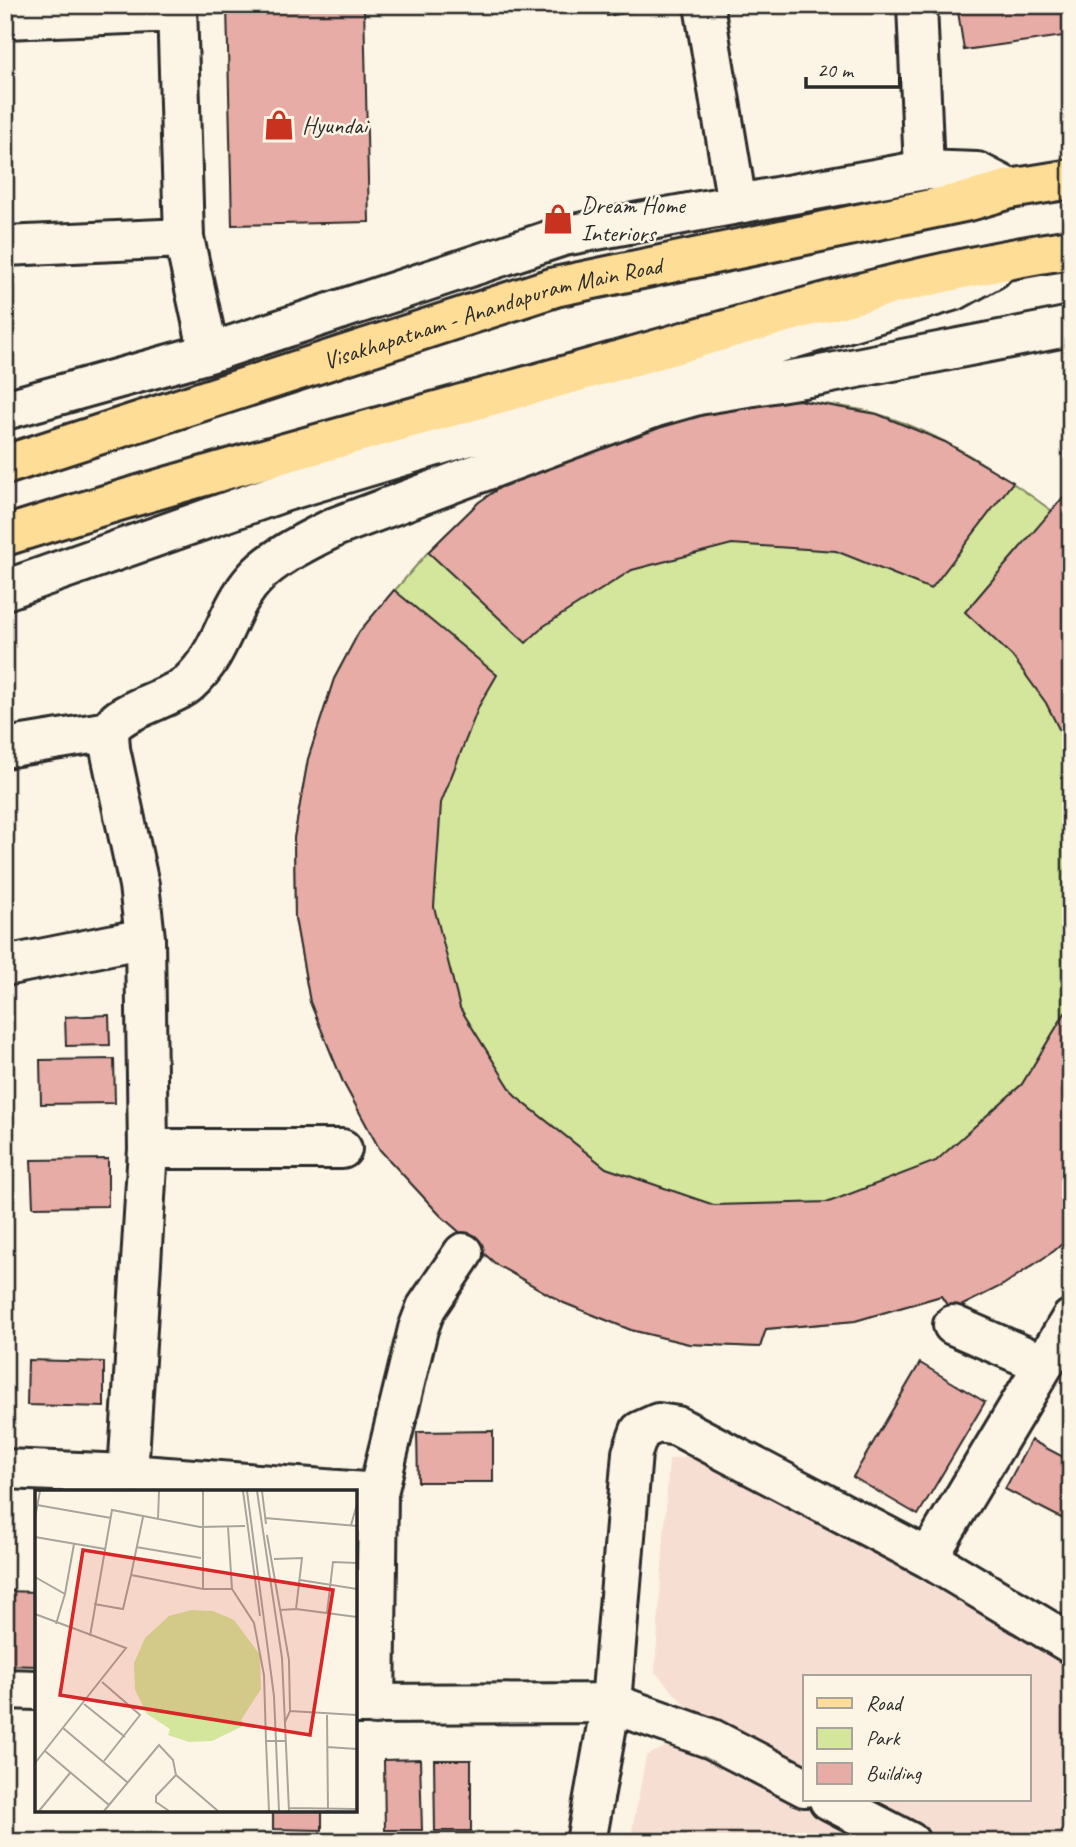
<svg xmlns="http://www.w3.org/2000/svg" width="1076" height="1847" viewBox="0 0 1076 1847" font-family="Caveat,sans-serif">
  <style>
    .built { fill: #f6dfd2; fill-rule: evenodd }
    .green { fill: #d3e69b; stroke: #7f8863; stroke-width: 2 }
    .building { fill: #e7aca5; stroke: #2b2b2b; stroke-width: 2 }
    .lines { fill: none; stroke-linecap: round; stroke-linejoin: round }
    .minor-casing { stroke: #2b2b2b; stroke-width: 44 }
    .major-casing { stroke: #2b2b2b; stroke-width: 44 }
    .minor { stroke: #fcf5e5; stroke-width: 38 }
    .major { stroke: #fedd96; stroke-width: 38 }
    .labels { text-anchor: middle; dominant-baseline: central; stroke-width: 5; stroke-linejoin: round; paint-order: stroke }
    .poi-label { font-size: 24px; fill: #2b2b2b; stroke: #fcf5e5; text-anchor: start }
    .street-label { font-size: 24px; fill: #2b2b2b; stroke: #fcf5e5 }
    .inset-road { fill: none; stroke: #a8a49b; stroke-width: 2 }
    .view { fill: #d62828; fill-opacity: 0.15; stroke: #d62828; stroke-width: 3.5 }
    .inset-edge { fill: none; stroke: #2b2b2b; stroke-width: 3.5 }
  </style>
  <rect width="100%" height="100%" fill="#fcf5e5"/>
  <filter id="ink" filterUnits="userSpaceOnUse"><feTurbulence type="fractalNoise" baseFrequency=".0143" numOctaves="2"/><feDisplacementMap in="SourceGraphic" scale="14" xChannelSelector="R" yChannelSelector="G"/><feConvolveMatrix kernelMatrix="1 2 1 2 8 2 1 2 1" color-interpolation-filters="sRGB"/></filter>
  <g filter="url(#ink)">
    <path class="built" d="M706,1454l365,214v174h-441l16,-86 29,-14 14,-33 -34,-37 14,-213zM805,1677h224v123h-224z"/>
    <path class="green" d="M798,400c26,5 55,6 80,14 63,19 121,58 174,97l19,-23v748c-36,32 -78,54 -120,75l-10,-15 -86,25 -89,8 -6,18 -71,-3 -58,-14 -67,-27 -67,-38 -57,-50 -60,-65 -37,-68 -33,-80 -15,-84 -1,-80 14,-79 26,-80 25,-47 69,-80 51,-50z"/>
    <path class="building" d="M227,5h137l5,217 -137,3z
      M605,5h66l-64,11z
      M957,5h114v30l-107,15z
      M798,400l79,14 68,28 68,40 -82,107 -95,-38 -104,-7 -100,26 -88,56 -18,17 -98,-91 51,-50 78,-54 158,-46z
      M1071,488v265l-25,-50 -34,-47 -47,-44z
      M394,590l103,85 -18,31 -38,97 -7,104 26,101 55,88 91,72 108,37 115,-3 107,-41 86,-77 43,-71 6,2v221l-17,15 -51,34 -52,26 -10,-15 -86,25 -89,8 -6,18 -71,-3 -58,-14 -67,-27 -67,-38 -57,-50 -60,-65 -37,-68 -33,-80 -15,-84 -1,-80 14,-79 26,-80 25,-47z
      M109,1015l1,30 -44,1 -1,-29z
      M114,1059l1,44 -74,1 -1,-44z
      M108,1159v47l-75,1 -2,-47z
      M28,1360l76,2v45l-77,-2z
      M920,1363l65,39 -67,113 -65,-38z
      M493,1431v51h-75l-1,-50z
      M1031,1440l40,21v62l-66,-34z
      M5,1591l32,1v74l-32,-1z
      M420,1759l2,71h-37l-1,-70z
      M434,1760h37v71h-36z
      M273,1810h49v20l-49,-1z"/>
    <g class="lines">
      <g class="minor-casing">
        <path id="minor" d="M177,5l7,233
          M704,5l33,199
          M917,5l7,165
          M5,19l172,-7
          M5,246l179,-8 25,115
          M5,410l204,-57 354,-117 361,-66 53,2 33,17
          M5,590l278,-98 672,-202 38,-21
          M5,748l104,-17
          M5,966l140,-28
          M148,1149h194
          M953,1325l90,39
          M5,1469l123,5
          M378,1493l-250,-19 20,-325 -3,-211 -6,-53 -29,-136c0,-5 -1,-11 -1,-16 3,-22 63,-34 80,-50 34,-31 37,-73 65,-104 19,-22 55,-39 81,-52l321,-120 42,-12 123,-20 250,-49
          M928,1558l143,-239
          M5,1689l32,1
          M355,1704l256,-1 101,36 93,48
          M375,1705l3,-212 40,-164 8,-21 37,-55
          M829,1800l81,42
          M586,1842l25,-139 21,-250 8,-22 18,-8 19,3 251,132 143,86"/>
      </g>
      <g class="major-casing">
        <g id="major">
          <path id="s1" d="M5,465l550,-178 414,-86 41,-12 61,-10"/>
          <path d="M5,536c194,-62 391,-113 587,-168 158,-44 316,-95 479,-119"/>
        </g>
      </g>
      <use href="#minor" class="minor"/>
      <use href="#major" class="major"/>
    </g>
  </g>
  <defs>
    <g id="shop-bare" transform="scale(2.415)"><path d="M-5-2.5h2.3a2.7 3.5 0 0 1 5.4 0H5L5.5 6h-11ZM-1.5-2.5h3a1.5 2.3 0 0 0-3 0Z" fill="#c8321e" stroke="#fcf5e5" stroke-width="2.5" paint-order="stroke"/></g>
  </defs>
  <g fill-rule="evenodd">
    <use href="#shop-bare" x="279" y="125"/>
    <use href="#shop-bare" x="558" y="219"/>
  </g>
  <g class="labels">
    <g class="poi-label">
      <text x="302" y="125">Hyundai</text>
      <text x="581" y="205">Dream Home<tspan x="581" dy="28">Interiors</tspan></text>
    </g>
    <g class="street-label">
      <text stroke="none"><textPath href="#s1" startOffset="511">Visakhapatnam - Anandapuram Main Road</textPath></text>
    </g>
  </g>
  <g transform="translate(35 1490)">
    <rect width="322" height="322" fill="#fcf5e5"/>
    <path d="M156,120l22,1 21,9 26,35 1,34 -20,31 4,5 -33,16 -23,1 -21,-7 2,-6 -23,-15 -12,-24 -1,-27 11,-25 24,-22z" fill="#d3e69b"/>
    <path class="inset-road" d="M208,1l17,125M212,1l27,205 5,115M222,1l25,167 7,153M227,1l4,33M2,15l74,13M0,28l5,-27M230,28l92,8M123,29l1,-28M316,35l6,-21M193,37l4,62M232,45l22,125 1,51 -5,11M0,47l70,12M101,57l65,11M239,69l28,-1 -6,51 -16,1M96,85l12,-58M0,87l30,17 9,-50M265,90l57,9M168,99v-98M59,114l29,5 8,-34 72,14h29l22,34 10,52 2,66M261,119l61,8M292,123l6,-51 24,1M0,124l91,34 -91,115M21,134l9,-30M55,146l22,-126 88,17 45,-1M67,192l38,33 -36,46M49,214l41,33M255,221l67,4M292,225l1,96M28,238l64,54M292,257l30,2M10,261l64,54M254,318l68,1M4,321l31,-38M69,321l55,-66 14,15 3,15M134,321l-13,-9v-6l20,-21 42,36M234,321l-3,-70h20"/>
    <path class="view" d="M48,60l250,40 -23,145 -250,-40z"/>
    <rect width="322" height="322" class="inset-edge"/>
  </g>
  <rect width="1076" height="1847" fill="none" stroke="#fcf5e5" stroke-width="28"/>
  <rect x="14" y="14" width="1048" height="1819" fill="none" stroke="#2b2b2b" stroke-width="2.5" filter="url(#ink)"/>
  <rect x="803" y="1675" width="228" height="126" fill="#fcf5e5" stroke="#a8a49b" stroke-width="2"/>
  <rect x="817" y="1698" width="35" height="10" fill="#fedd96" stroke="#a8a49b" stroke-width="2"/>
  <text x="866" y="1710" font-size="21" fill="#2b2b2b">Road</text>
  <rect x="817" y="1728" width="35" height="21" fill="#d3e69b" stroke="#a8a49b" stroke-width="2"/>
  <text x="866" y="1745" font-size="21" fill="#2b2b2b">Park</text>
  <rect x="817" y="1763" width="35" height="21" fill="#e7aca5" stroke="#a8a49b" stroke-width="2"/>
  <text x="866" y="1780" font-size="21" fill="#2b2b2b">Building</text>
  <path d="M806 77v10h94v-10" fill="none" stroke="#2b2b2b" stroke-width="3.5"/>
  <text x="817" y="77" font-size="21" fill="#2b2b2b" stroke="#fcf5e5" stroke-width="5" paint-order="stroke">20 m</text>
</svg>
